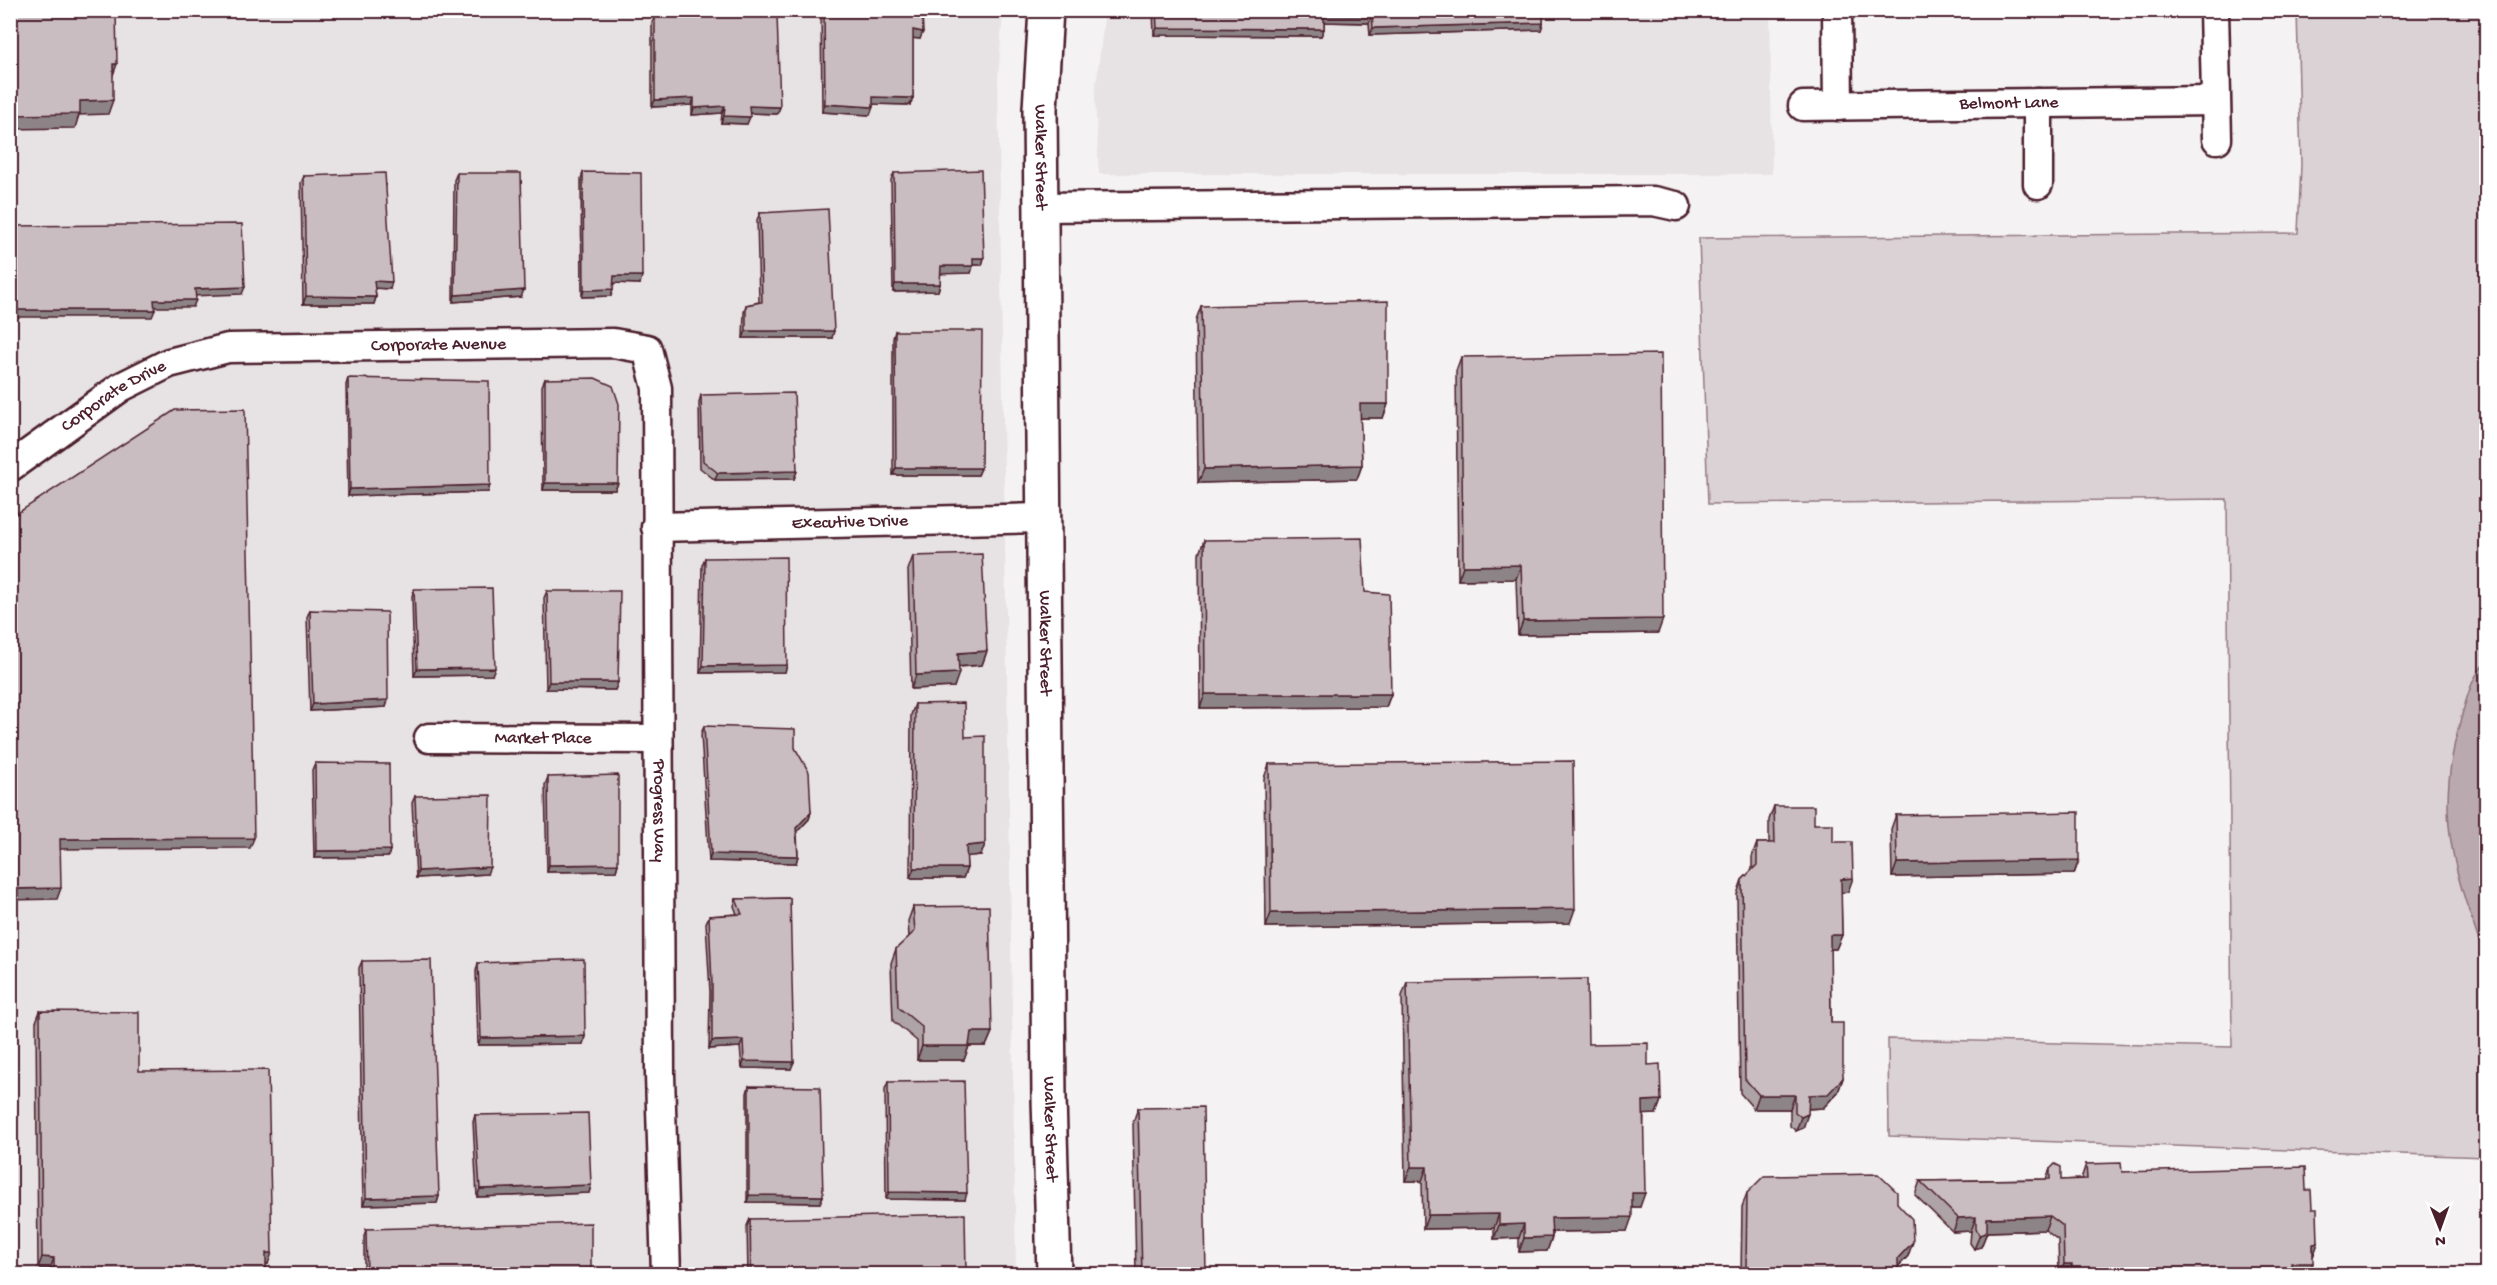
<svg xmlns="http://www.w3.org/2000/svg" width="2497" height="1285" viewBox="0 0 2497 1285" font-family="'Gochi Hand',sans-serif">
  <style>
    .built { fill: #e7e2e3 }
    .green { fill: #dbd2d5; stroke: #927880; stroke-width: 1.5 }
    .water { fill: #baa9ae; stroke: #8d727a; stroke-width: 1.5 }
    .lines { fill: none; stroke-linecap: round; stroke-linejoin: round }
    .minor-casing { stroke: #4a1f2b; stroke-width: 33 }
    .major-casing { stroke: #4a1f2b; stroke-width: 38 }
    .minor { stroke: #fff; stroke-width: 28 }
    .major { stroke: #fff; stroke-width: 33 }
    .wall { fill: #aea3a6; stroke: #4a1f2b; stroke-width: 1.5 }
    .shaded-wall { fill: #8d8487; stroke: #4a1f2b; stroke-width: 1.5 }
    .building { fill: #cabdc1; stroke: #4a1f2b; stroke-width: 1.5 }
    .labels { text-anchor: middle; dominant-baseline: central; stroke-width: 5; stroke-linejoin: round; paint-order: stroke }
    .street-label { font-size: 18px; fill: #4a1f2b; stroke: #fff }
  </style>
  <rect width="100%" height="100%" fill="#f4f2f2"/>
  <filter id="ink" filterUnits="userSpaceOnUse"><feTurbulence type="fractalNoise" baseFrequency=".0167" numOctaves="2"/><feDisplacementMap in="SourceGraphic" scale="12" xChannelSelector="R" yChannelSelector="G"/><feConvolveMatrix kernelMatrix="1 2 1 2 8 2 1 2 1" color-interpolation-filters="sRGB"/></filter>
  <g filter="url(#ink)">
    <path class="built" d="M10,11h993l-5,68 18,1195h-1005z
      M1105,11h665l2,163h-673l-4,-79z"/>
    <path class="green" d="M2297,11h189v1146l-597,-21 -1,-97 344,8 -5,-548 -519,5 -9,-266 599,-5 3,-68z"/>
    <path class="water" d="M2486,662v292c-7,-8 -11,-26 -15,-37 -27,-75 -31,-129 -8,-206 5,-17 10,-36 23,-49z"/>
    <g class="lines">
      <g class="minor-casing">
        <g id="minor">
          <path d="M1837,10l1,96"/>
          <path d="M2214,10l3,129"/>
          <path d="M2038,103v81"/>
          <path id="s1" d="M1803,106l412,-5"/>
          <path d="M1041,207l612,-6 23,5"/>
          <path id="s2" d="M10,467l111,-80 48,-24 59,-15 385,-5 34,6 10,39 3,687 6,199"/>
          <path id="s3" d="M656,527l387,-9"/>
          <path id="s4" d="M429,738l228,1"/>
        </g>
      </g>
      <g class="major-casing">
        <g id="major">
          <path id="s5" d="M1046,10l-6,99 9,989 5,176"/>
        </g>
      </g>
      <use href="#minor" class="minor"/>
      <use href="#major" class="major"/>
    </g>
    <path class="wall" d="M821,10h101l-2,29 -7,-1v60l-3,7 -37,-1 -3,11 -48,-3z
      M1153,10h390v13l-2,7 -171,5 -1,-12 -45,-1v7l-3,7 -167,-1z
      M655,16l125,91 -3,7 -27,-1 -3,11 -26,-1 1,-10 -30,2v-10l-40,2v-84z
      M583,172l57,112 -26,-1 -3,13 -29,1 -1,-118z
      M457,173l64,124 -68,5 1,-122z
      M894,173l90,85 -2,7h-9l-2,8h-31v11l-2,7 -45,1 -2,-112z
      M304,176l86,113 -15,-1 1,9 -2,7h-71l-2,-121z
      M760,213l72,125h-89l1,-26 2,-7 13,-3 -2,-82z
      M1201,306l187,98 -5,14h-23l2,47 -5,14 -159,4 -2,-163z
      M895,331l86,137 -3,7h-85v-137z
      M1461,357l197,276 -140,2 -2,-56 -58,1 -2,-209z
      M348,378l142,107 -2,7 -140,4 -2,-111z
      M545,379l73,104 -3,7h-72l-1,-104z
      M701,395l96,76 -3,8 -79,1 -15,-12 -1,-66z
      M1204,540l161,52 26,102 -5,13 -186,1 -1,-154z
      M913,556l74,95 -5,14 -23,2 -5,20 -43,2 -3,-119z
      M705,558l82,107 -2,7 -85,1 2,-108z
      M414,589l78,86 -78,1 -2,-80z
      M547,591l71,91 -3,8 -69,-1 -2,-91z
      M310,610l78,90 -2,7 -76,4 -3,-94z
      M915,704l50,33 20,107 -4,11 -15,1 1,12 -4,10h-53l1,-163z
      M704,726l91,22 16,64 -2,7 -12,13 1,24 -2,7 -87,-2 -8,-127z
      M315,763l75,87 -2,7 -74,1 -2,-88z
      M1269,764l301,159 -304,4 -2,-149z
      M548,777l70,87 -2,7 -69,1 -2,-87z
      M415,796l72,78 -71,4 -4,-75z
      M1774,806l40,18 19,18 15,50 -7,1 1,42 -6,14h-6l1,74 12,55 -5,14 -15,16 -15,1 -5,19 -7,3 -6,-5v-17h-36l-14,-16 -3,-199 5,-14 10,-10v-13l5,-14h12v-23z
      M1896,815l183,45 -5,14 -182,3 -1,-48z
      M790,898l1,171 -49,-1 -2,-21 -31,2 1,-57 -4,-69 3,-7 28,-2 -3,-8 2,-7z
      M913,907l79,125 -6,14h-17l-5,14h-47v-19l-24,-20 -2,-58 5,-14 13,-12 -1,-16z
      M362,961l77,235 -2,7 -74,2 -4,-237z
      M478,963l107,73 -2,8 -105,1 -2,-74z
      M1407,982l241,83 13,35 -5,14h-12l-4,93h-8l-5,24 -75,1v5l-5,14 -28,1v-14l-25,1v-11l-71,1 -1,-48h-17l-3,-185z
      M40,1011l99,60 129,193h-2v11h-216v-6l-12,-1 -2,-246z
      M888,1082l77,118 -79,-1 -1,-110z
      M749,1086l74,110 -3,7 -73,-1v-109z
      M1138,1108l68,167h-70l-3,-153z
      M475,1115l116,70 -2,8 -112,4 -4,-75z
      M2086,1164l36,8 184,18 6,19 6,34 -5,13 -4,19h-250l-1,-35 -13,-10 -58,2 -6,15 -7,2 -4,-6 1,-12 -18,1 -38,-37 5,-14 126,-2 4,-10 11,11 20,-1z
      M1747,1193l150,10 11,53 -10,11 -3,8h-154l1,-68z
      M750,1219l216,56h-218l-1,-49z
      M366,1229l225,46h-227v-39z"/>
    <path class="shaded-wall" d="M1324,15h48l-3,8 -48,-1z
      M1543,23l-2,7 -171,5 3,-7z
      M1157,28l167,1 -3,7 -167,-1z
      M913,30l10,2 -3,7 -10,-1z
      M113,64h4l-5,14z
      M873,97l40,1 -3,7 -40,-1z
      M694,98l-2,7 -40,2 3,-7z
      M113,100l-5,14 -29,1 -4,13 -65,1v-14l70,-14z
      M825,104l48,3 -3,8 -48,-3z
      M725,106l-3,7 -30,2 2,-7z
      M749,106l31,1 -3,7 -30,-1z
      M724,116l26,1 -3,7 -26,-1z
      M973,258h11l-2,7h-12z
      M941,266h32l-2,7 -33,1z
      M614,276h28l-2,8 -28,-1z
      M374,281l18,1 -2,7 -18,-1z
      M895,284h45l-2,7 -45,1z
      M245,287l-3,7 -50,2 3,-7z
      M613,289l-2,7 -29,1 2,-7z
      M524,290l-3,7 -68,5 2,-7z
      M306,296l70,1 -2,7h-71z
      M154,300h42l-3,7h-42z
      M10,310h145l-3,7h-142z
      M746,331h88l-2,7h-89z
      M1360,404h28l-5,14h-28z
      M1362,465l-5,14 -159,4 6,-14z
      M896,468h85l-3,7h-85z
      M797,471l-3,8 -79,1 3,-7z
      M545,483h73l-3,7h-72z
      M490,485l-2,7 -140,4 2,-7z
      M1521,565l-5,14 -58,1 5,-14z
      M1663,619l-5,14 -140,2 5,-14z
      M987,651l-5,14 -29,2 5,-14z
      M787,665l-2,7 -85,1 3,-7z
      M495,668l-3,7 -78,1 3,-7z
      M959,673l-5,14 -43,2 5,-14z
      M549,682h69l-3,8 -69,-1z
      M1205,694h186l-5,13 -186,1z
      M388,700l-2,7 -76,4 3,-7z
      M811,812l-2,7 -15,16 2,-7z
      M254,838l-4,10 -194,1 4,-10z
      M985,844l-4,11 -19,2 4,-11z
      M390,850l-2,7 -74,1 2,-7z
      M711,854l87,2 -2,7 -87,-2z
      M2079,860l-5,14 -182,3 5,-14z
      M618,864l-2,7 -69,1 2,-7z
      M490,867l-3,7 -71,4 2,-7z
      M914,868h53l-4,10h-53z
      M1853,878l-5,14 -12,1 5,-14z
      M61,888l-4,11 -47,1v-11z
      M1575,909l-5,14 -304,4 5,-14z
      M1830,935h12l-6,14h-11z
      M971,1032h21l-6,14h-20z
      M585,1036l-2,8 -105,1 3,-7z
      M743,1040l-3,7 -31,2 3,-8z
      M922,1046h47l-5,14h-47z
      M744,1061l50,1 -3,7 -49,-1z
      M1843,1078l-5,14 -15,16 -19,1 5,-14z
      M1759,1095h36l-5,14h-36z
      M1661,1100l-5,14 -18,1 5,-14z
      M1808,1114l-5,14 -7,3 5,-14z
      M1411,1167h16l-5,14h-17z
      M591,1185l-2,8 -112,4 3,-8z
      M889,1192l78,1 -2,7 -79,-1z
      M1632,1193h13l-5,14h-13z
      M749,1195l74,1 -3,7 -73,-1z
      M439,1196l-2,7 -74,2 3,-7z
      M1499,1214l-5,14 -71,1 5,-14z
      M2050,1216l-5,14 -58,2 -6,15 -7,2 13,-31z
      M1632,1217l-5,14 -81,1 5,-14z
      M1976,1217l-5,14 -18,1 5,-14z
      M1524,1224l-5,14 -25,1 5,-14z
      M1552,1237l-5,14 -28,1 5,-14z
      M1913,1242l-5,14 -15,16 5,-14z
      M2318,1243l-5,14v-13z
      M266,1253h6l-4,11 -6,-1z
      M42,1257l12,1 -4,11 -12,-1z
      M2291,1263h22l-4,12h-22z
      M2064,1264h8l-4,11h-8z"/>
    <path class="building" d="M10,10h106l1,54h-4v36l-33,1v13l-70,1z
      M824,10h98l1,22 -10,-2v68l-40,-1v10l-48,-3z
      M1156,10h387v13l-170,5 -1,-13h-48v14l-167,-1z
      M777,15l3,92 -31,-1 1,11 -26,-1 1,-10 -31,2v-10l-39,2v-84z
      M981,170l3,88h-11v8h-32l-1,18h-45l-1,-111z
      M583,172l58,1 1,103h-28l-1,13 -29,1z
      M385,173l7,109 -18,-1 2,16 -70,-1 -2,-120z
      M457,173h64l3,117 -69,5z
      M828,209l6,122h-88v-26l16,-3 -2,-89z
      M242,224l3,63 -50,2 1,11h-42l1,10h-145v-84z
      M1388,301v103h-28l2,61 -158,4 -3,-163z
      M895,331h87l-1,137h-85z
      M1661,354l2,265 -140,2 -2,-56 -58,1 -2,-209z
      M348,378l141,3 1,104 -140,4z
      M595,378l18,8 6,18 -1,79h-73v-104z
      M794,393l3,78 -79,2 -15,-12 -2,-66z
      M245,409l9,429 -194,1 1,49 -51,1v-371l165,-108z
      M1362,538l3,54 24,2 2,100h-186l-1,-154z
      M982,554l5,97 -29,2 1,20 -43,2 -3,-119z
      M786,557l1,108 -84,1 2,-108z
      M492,588l3,80 -78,1 -3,-80z
      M547,591h73l-2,91h-69z
      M310,610l77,2 1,88 -75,4z
      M964,703l1,34 20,-1v108l-19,2 1,22h-53l1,-164z
      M704,726l91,3v19l14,24 2,40 -15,16 2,28 -87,-2z
      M1573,761l2,148 -304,4 -2,-149z
      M315,763l74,1 1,86 -74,1z
      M618,775v89l-69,1 -1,-88z
      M491,795l-1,72 -72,4 -3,-75z
      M1774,806h40v18h19v18h19l1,36 -12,1 1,56h-12l1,88h12v55l-15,16 -19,1 -1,19 -7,3 -6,-5v-17h-36l-14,-16 -3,-199 15,-15v-22h18z
      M2079,812v48l-182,3 -1,-48z
      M790,898l4,164 -50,-1 -1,-21 -31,1v-57l-3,-68 33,-2 -6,-15z
      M989,906l3,126h-21l-2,14h-47v-19l-24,-20 -2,-58 19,-18 -2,-24z
      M584,959l1,77 -104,2 -3,-75z
      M431,960l8,236 -73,2 -4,-237z
      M1587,979l1,65 60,-1v22l12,-1 1,36 -18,1 2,92h-13v24l-81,1 1,19 -28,1v-14l-25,1v-11l-71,1 -1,-48h-16l-4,-185z
      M40,1011l99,1v59l129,-1 4,183h-6v22h-212v-17l-12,-1z
      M964,1081l3,112 -78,-1 -1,-110z
      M749,1086l71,1 3,109 -74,-1z
      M1203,1107l3,168h-64l-4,-167z
      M588,1113l3,72 -111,4 -5,-74z
      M2121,1163l1,9 183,-5 1,23h5l1,19h5l1,34 -5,1v19h-22l1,12h-220v-11h-8l-1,-38 -13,-10 -63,2v12l-1,3 -7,2 -3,-6v-12l-18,1 -38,-37 130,-2v-10l5,-5 6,3v13l26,-1 -1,-15z
      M1878,1174l19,18v11l15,16 1,23 -15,16v11l-6,6h-141l-5,-5 1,-77 17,-17z
      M965,1214l1,61h-215l-1,-56z
      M591,1223v52h-224l-1,-46z"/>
  </g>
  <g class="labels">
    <g class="street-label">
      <text stroke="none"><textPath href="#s1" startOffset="206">Belmont Lane</textPath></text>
      <text stroke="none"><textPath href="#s5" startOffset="147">Walker Street</textPath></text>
      <text stroke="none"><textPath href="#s2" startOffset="462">Corporate Avenue</textPath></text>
      <text stroke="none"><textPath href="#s2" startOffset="126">Corporate Drive</textPath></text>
      <text stroke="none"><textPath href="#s3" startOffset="194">Executive Drive</textPath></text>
      <text stroke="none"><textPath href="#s5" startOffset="633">Walker Street</textPath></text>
      <text stroke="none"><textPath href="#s4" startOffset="114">Market Place</textPath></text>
      <text stroke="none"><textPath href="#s2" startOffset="1134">Progress Way</textPath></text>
      <text stroke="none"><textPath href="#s5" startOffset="1119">Walker Street</textPath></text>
    </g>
  </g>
  <rect width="2497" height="1285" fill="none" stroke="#fff" stroke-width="36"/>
  <rect x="18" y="18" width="2461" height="1249" fill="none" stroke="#4a1f2b" stroke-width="2" filter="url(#ink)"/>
  <g transform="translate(2440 1228) rotate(179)" stroke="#ffffff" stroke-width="4.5" paint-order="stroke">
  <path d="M0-4.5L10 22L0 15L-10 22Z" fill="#4a1f2b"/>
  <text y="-9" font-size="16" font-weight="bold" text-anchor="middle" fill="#4a1f2b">N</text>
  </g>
</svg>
